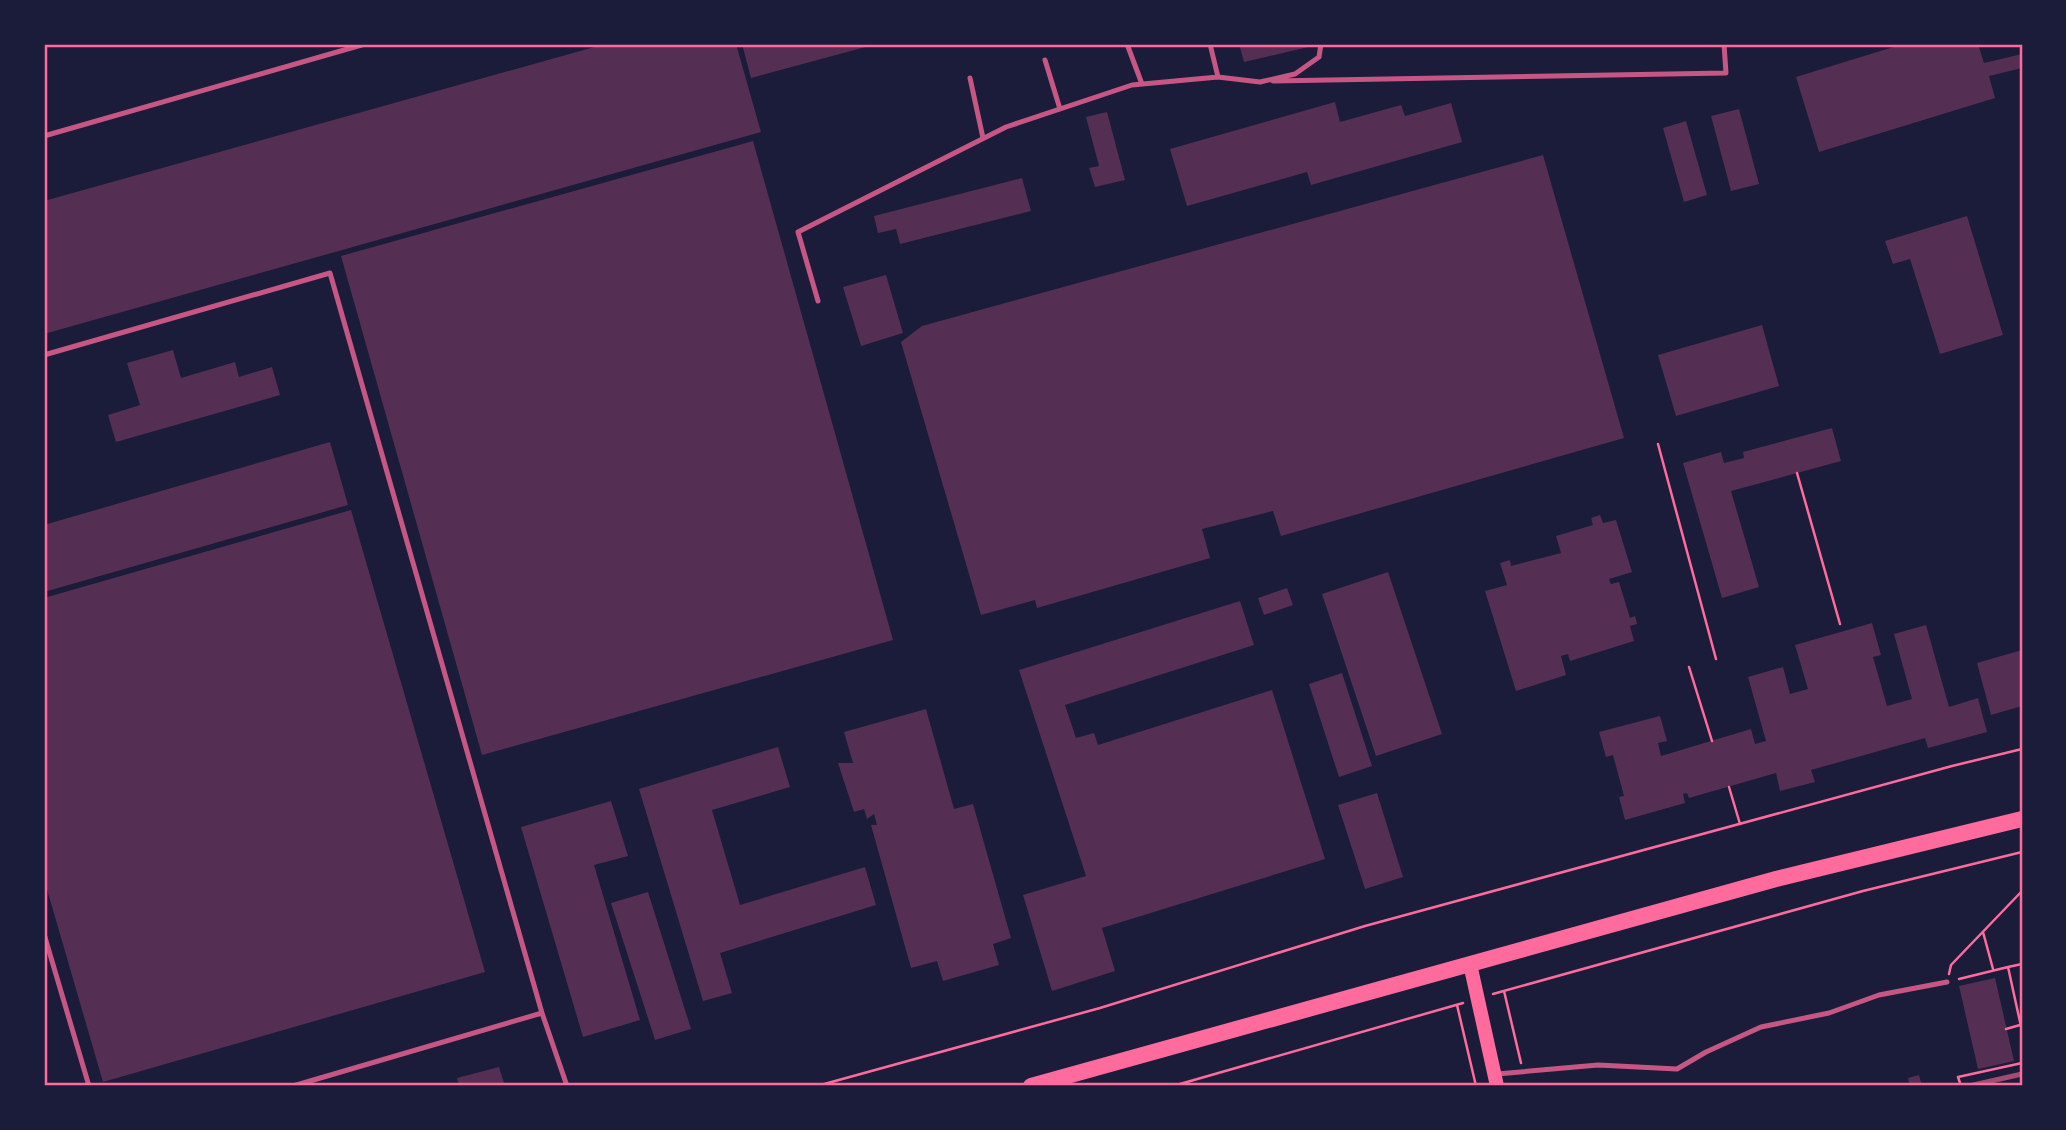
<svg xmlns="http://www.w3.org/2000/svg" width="2066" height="1130" viewBox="0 0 2066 1130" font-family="'PT Sans Narrow',sans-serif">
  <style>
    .building { fill: #542f53 }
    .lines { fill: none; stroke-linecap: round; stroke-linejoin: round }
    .path { stroke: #ff6b9d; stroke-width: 2.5 }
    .service { stroke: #c65784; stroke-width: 5 }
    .secondary { stroke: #ff6b9d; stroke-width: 14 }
    .primary { stroke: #ff6b9d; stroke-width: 16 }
    .rail { stroke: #a44b75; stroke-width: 5 }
    .neatline { fill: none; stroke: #ff6b9d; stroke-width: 2.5 }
  </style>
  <rect width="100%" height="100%" fill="#1b1b3a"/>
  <path class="building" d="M605,44h131l25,88 -717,202v-133z
    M742,44h131v1l-122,33z
    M1239,44h78v1l-73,17z
    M1903,44h75l6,19 38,-9v14l-33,8 6,22 -176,54 -23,-75z
    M1335,102l5,20 61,-17 4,11 46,-13 11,39 -151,43 -4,-13 -120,34 -17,-57z
    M1739,109l20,75 -28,7 -20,-75z
    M1107,112l18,68 -30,7 -6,-19 10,-2 -13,-49z
    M1686,121l21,74 -23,7 -21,-74z
    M753,141l140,499 -411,115 -141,-499z
    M1543,155l81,283 -343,98 -8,-25 -71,18 8,29 -173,50 -2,-8 -54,15 -80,-273 21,-16z
    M1022,178l9,33 -131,33 -4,-15 -18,4 -4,-17z
    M1967,216l36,119 -63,19 -30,-95 -17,5 -8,-23z
    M886,275l17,58 -42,13 -18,-59z
    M1762,325l17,61 -103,30 -18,-61z
    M173,350l8,28 54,-16 4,15 33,-10 8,28 -164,47 -8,-27 32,-10 -13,-42z
    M1832,428l9,33 -110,30 28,96 -37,11 -39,-135 38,-11 3,11 20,-5 -1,-6z
    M330,442l18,63 -304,87v-67z
    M351,510l134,462 -382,110 -59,-203v-281z
    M1600,515l3,8 13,-3 16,52 -23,7 2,5 8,-2 11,36 5,-2 2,8 -7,2 4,15 -64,20 -2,-7 -7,2 5,19 -50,16 -31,-100 22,-6 -7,-22 10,-3 1,6 50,-13 -5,-17 37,-11 -2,-7z
    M1388,572l54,162 -66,22 -54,-162z
    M1287,588l6,17 -29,10 -6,-17z
    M1240,601l14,44 -189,60 11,33 18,-5 4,12 174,-55 53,169 -223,69 13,43 -63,20 -29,-96 63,-19 -67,-206z
    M1872,623l9,32 -8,2 14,49 25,-7 -18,-65 32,-9 23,82 29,-9 9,34 -59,16 -3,-10 -114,32 4,12 -35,9 -4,-18 -87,25 -2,-5 -4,1 2,9 -60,17 -6,-23 5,-1 -11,-41 -7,2 -7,-25 61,-16 7,25 -9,2 3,13 90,-27 4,15 11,-3 -18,-64 35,-10 7,27 18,-5 -13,-44z
    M2022,650v56l-31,9 -14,-52z
    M1342,673l30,93 -33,11 -30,-93z
    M926,709l28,100 19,-5 38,134 -18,6 6,21 -56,16 -6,-20 -26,7 -40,-143h6l-3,-11 -7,5 -3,-10 -10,3 -16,-49h15l-9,-31z
    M778,747l12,40 -78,23 28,95 125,-38 11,38 -156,48 12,40 -29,8 -64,-212z
    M1377,793l26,84 -38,12 -27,-84z
    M611,801l17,55 -34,9 46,155 -57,17 -62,-210z
    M648,892l43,137 -36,11 -44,-137z
    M1995,978l19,83 -36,8 -19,-83z
    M499,1067l6,19h-46l-2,-8z
    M1919,1075l3,11h-12l-2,-8z"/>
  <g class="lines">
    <path class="path" d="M1658,444l58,215
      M1797,473l43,151
      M1689,667l23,74
      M1729,787l11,37
      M1983,932l10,37
      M2008,967l14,-3
      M1949,974l2,-9 71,-74
      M1959,979l49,-12 14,64
      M1504,991l17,72
      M1493,994l370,-103 159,-39
      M1457,1005l19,81
      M2006,1029l14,-4
      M817,1086l283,-78 265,-82 587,-160 70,-17
      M1173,1086l290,-83
      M1961,1086l-3,-9 64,-14"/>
    <path class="service" d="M1127,44l15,40
      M1210,44l8,33
      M1045,60l15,49
      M970,78l13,60
      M1273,81l453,-8 -2,-29
      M44,136l321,-92
      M818,301l-20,-69 208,-105 126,-42 86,-8 42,5 35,-8 24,-17 2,-13
      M44,355l286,-82 212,740
      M44,934l45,152
      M1497,1074l101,-9 79,4 29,-17 55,-25 68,-14 50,-18 68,-13
      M293,1086l249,-73 25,73"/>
    <path class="secondary" d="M1470,964l27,122"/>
    <path class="primary" d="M1031,1086l745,-207 246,-60"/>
    <path class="rail" d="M1969,1086l53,-12"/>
  </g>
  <rect width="2066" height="1130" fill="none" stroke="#1b1b3a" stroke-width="91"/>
  <rect x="46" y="46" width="1975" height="1038" class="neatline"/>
</svg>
